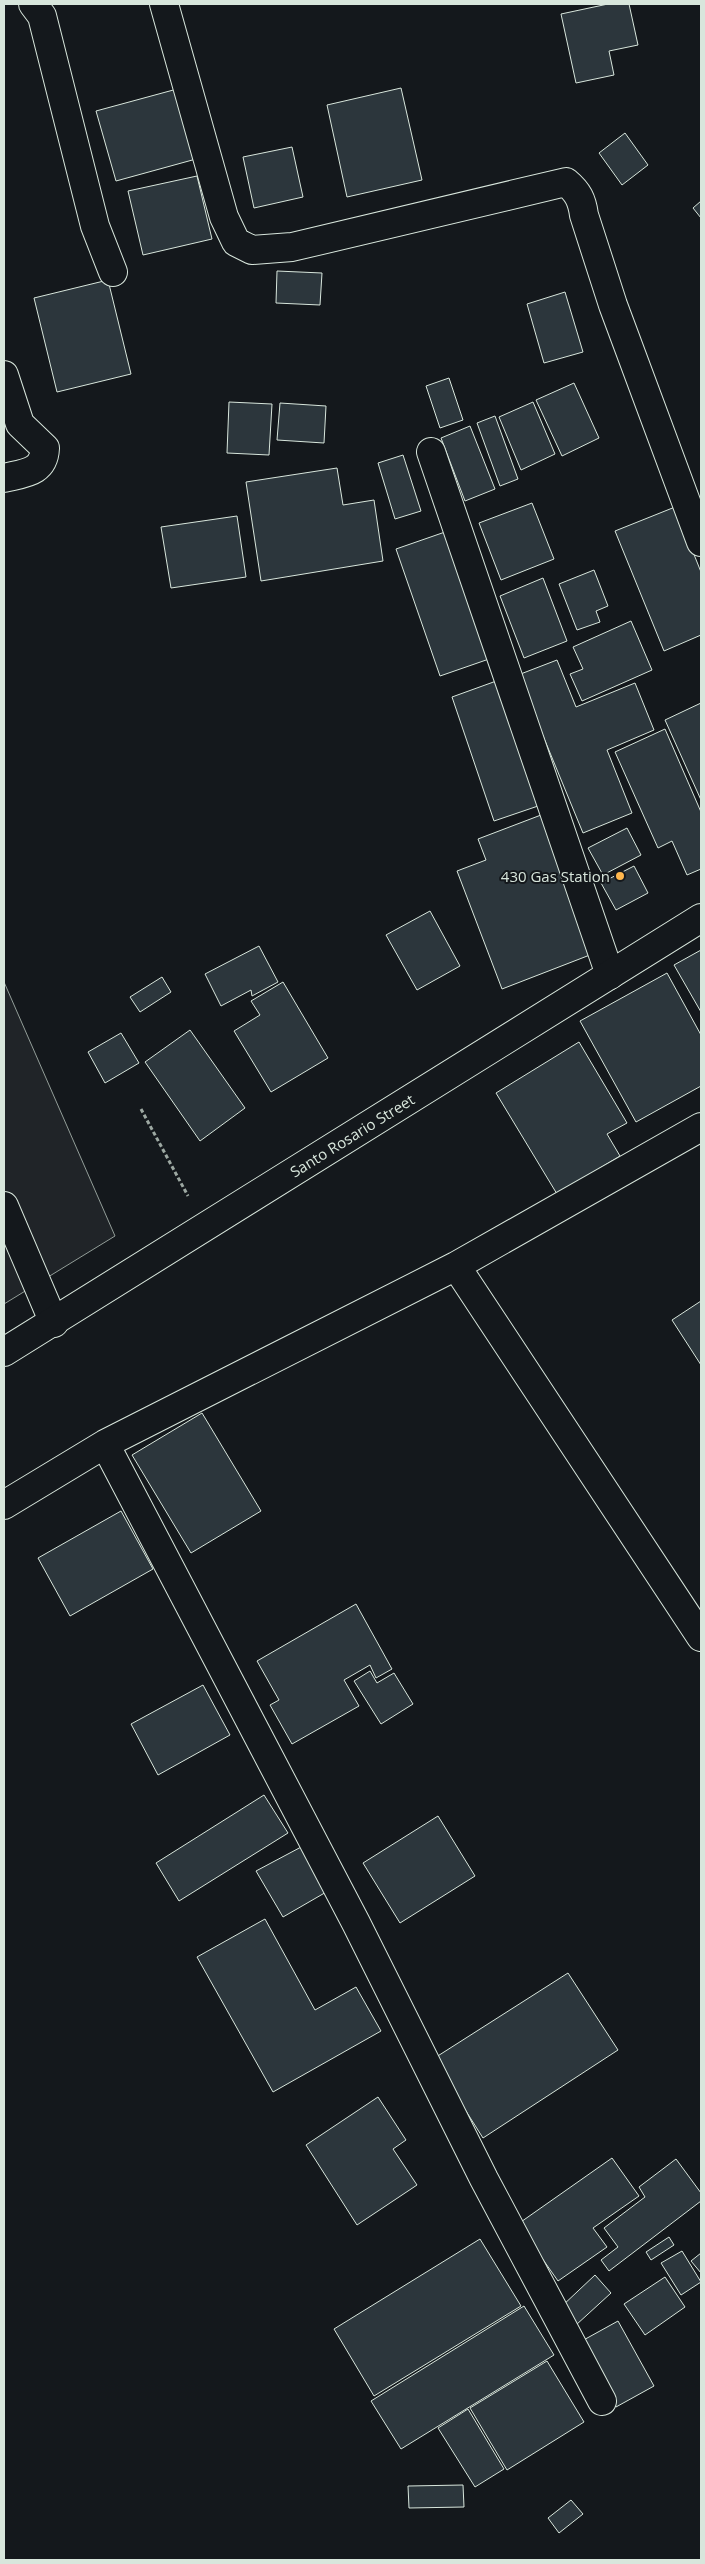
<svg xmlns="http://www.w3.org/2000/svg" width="705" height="2564" viewBox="0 0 705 2564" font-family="'Open Sans',sans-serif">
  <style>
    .green { fill: #202428; stroke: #939e99 }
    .building { fill: #2c363c; stroke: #d8e6dc }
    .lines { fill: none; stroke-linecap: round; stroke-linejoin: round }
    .minor-casing { stroke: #d8e6dc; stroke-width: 30 }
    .major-casing { stroke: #d8e6dc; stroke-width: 30 }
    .path { stroke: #9da8a2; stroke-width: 3; stroke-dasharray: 4 2.5; stroke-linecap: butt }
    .minor { stroke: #14181c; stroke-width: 28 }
    .major { stroke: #14181c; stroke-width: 28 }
    .poi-dot { fill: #ffb74d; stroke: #14181c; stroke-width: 2 }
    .labels { text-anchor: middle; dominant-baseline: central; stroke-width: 4; stroke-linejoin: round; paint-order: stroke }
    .poi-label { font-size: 15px; fill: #d8e6dc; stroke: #14181c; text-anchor: end }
    .street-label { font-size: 15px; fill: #d8e6dc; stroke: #14181c }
  </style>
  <rect width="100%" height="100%" fill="#14181c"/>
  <path class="green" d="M4,982l111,254 -111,68z"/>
  <path class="building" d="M608,4h21l9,41 -29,6 5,24 -38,8 -15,-69z
    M401,88l21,92 -75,17 -20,-92z
    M177,89l19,70 -80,22 -20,-70z
    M625,133l23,32 -26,20 -23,-32z
    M292,147l11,50 -49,11 -11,-51z
    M197,176l15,63 -69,16 -15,-64z
    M701,201v17l-8,-10z
    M277,271l45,2 -2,32 -44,-2z
    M108,280l23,94 -74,18 -23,-94z
    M565,292l18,60 -39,11 -17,-59z
    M449,378l14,42 -23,8 -14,-42z
    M574,383l25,55 -37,18 -26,-56z
    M229,402l43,2 -3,51 -42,-2z
    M533,402l22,52 -34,16 -22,-53z
    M280,403l46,3 -2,37 -47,-3z
    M495,416l23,63 -18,7 -23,-63z
    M470,426l25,63 -30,12 -24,-63z
    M403,455l18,56 -26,8 -17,-56z
    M337,468l6,37 31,-5 9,61 -122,20 -15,-99z
    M532,503l22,56 -53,21 -22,-57z
    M675,507l26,65v63l-37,16 -49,-120z
    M237,516l9,61 -75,11 -10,-61z
    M445,532l44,127 -49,17 -44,-127z
    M594,570l14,36 -12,5 4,11 -23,8 -18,-46z
    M543,578l24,63 -43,17 -24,-62z
    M631,621l21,49 -70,31 -12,-27 13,-5 -10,-22z
    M557,660l19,47 59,-24 19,47 -47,20 25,63 -49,20 -65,-158z
    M499,680l42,125 -47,16 -42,-124z
    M701,703v97l-36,-80z
    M665,729l36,83v57l-14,6 -15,-34 -14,7 -43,-96z
    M541,815l54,138 -93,36 -45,-118 29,-11 -8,-21z
    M627,828l14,27 -38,20 -15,-27z
    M634,866l14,27 -32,17 -15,-27z
    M430,911l30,55 -43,24 -31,-55z
    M259,946l19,36 -26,14 -1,-6 -30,16 -16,-32z
    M701,950v62l-27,-47z
    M667,973l34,62v51l-65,36 -56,-101z
    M162,977l9,15 -31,20 -10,-15z
    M283,982l45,76 -57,34 -37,-61 26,-16 -9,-14z
    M190,1030l55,78 -45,33 -55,-79z
    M121,1033l18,30 -34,20 -17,-31z
    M579,1042l48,81 -20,11 13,22 -63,38 -61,-101z
    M701,1301v64l-29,-45z
    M202,1413l59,98 -70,42 -59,-98z
    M121,1511l32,58 -83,47 -32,-58z
    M356,1604l36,65 -16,9 -6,-13 -26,15 15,26 -67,38 -22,-39 9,-5 -22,-39z
    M370,1671l7,12 17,-10 19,31 -32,20 -27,-43z
    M203,1685l27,50 -72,40 -27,-51z
    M264,1795l24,38 -109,68 -23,-38z
    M438,1816l37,60 -75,47 -37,-60z
    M303,1846l25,45 -45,26 -27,-46z
    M265,1919l50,91 41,-23 25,44 -108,61 -76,-135z
    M568,1973l50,77 -135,88 -50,-79z
    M378,2097l28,43 -13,9 24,36 -60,40 -51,-80z
    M612,2158l27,38 -46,32 14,19 -49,34 -40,-57z
    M676,2159l25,34v8l-92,70 -8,-11 17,-13 -14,-19 41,-31 -6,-10z
    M669,2237l5,8 -23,15 -5,-8z
    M480,2239l41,67 -147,90 -40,-67z
    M682,2251l19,31 -20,13 -20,-32z
    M701,2253v20l-10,-12z
    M595,2275l16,18 -35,32 -15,-18z
    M665,2277l20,30 -40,28 -21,-31z
    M524,2306l30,49 -153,94 -30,-48z
    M618,2321l36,65 -38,21 -36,-65z
    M547,2361l37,61 -77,48 -37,-62z
    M468,2409l36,60 -29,18 -37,-59z
    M463,2485l1,22 -55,1 -1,-22z
    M571,2500l12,14 -24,19 -11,-15z"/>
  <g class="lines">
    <g class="minor-casing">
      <path id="minor" d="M33,4l9,12 53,210 18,46
        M164,4l60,213 12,25 16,8 40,-3 274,-65c12,10 16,18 18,33l29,90 88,237
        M4,375l16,49 25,24c-1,25 -21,25 -41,30
        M431,452l179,523
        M4,1206l50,117
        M456,1266l245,371
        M105,1444l251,479 128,256 118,222
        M4,1505l101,-61 351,-178 245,-139"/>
    </g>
    <g class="major-casing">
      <g id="major">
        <path id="s1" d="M4,1352l697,-434"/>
      </g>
    </g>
    <path class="path" d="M141,1109l47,87"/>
    <use href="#minor" class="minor"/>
    <use href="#major" class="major"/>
  </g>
  <circle class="poi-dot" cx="620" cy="876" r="5"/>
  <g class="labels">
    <g class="poi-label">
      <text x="610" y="876">430 Gas Station</text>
    </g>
    <g class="street-label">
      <text stroke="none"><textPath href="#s1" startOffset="410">Santo Rosario Street</textPath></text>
    </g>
  </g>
  <rect width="705" height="2564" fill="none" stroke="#d8e6dc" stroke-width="10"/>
</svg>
